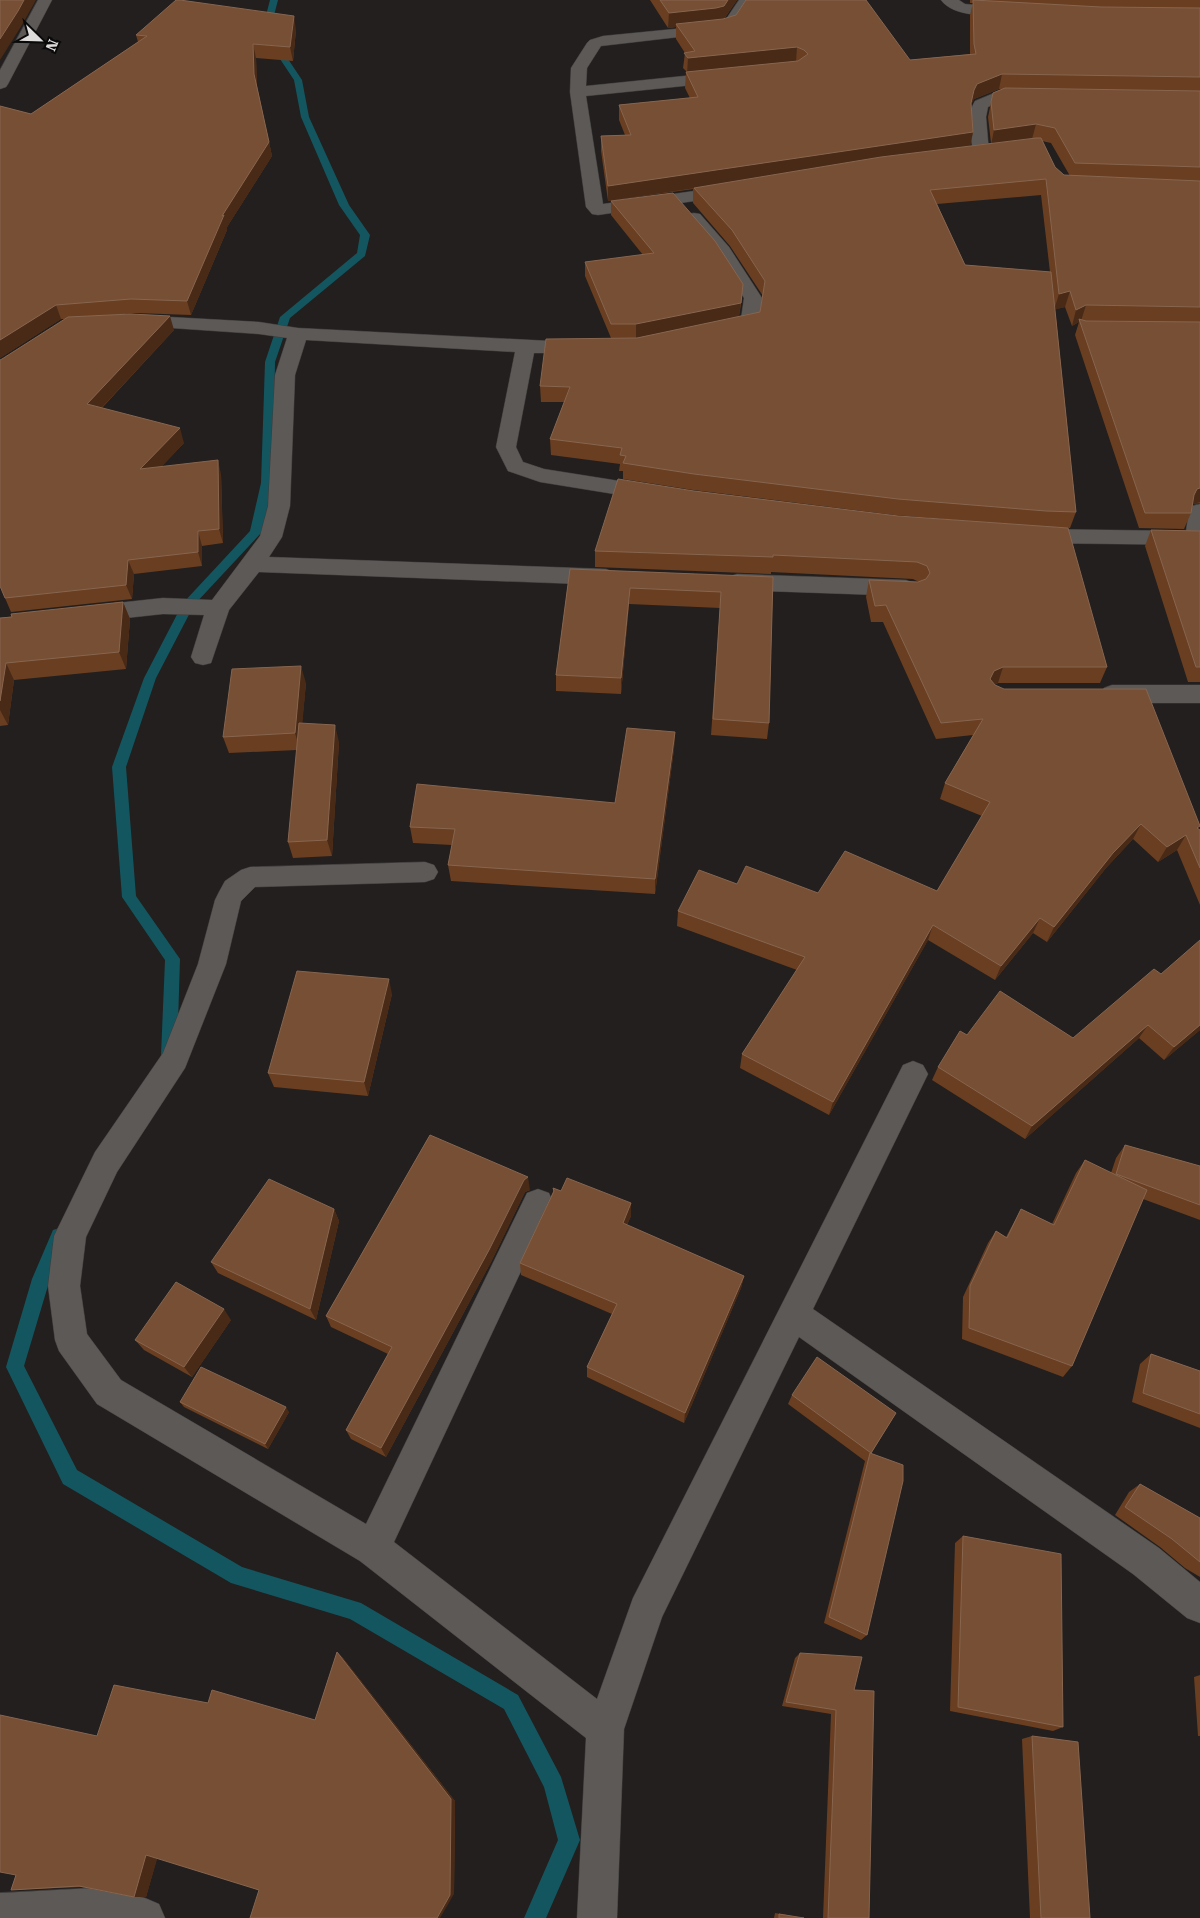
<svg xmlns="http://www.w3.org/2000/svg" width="1200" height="1918" viewBox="0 0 1200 1918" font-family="'Roboto Serif',serif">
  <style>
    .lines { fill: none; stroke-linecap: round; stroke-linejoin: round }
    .stream { fill: #14565f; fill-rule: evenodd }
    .minor-casing { stroke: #3e3c3b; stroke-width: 1 }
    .minor { fill: #5c5957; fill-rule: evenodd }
    .wall { fill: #6a3e21; fill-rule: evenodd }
    .shaded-wall { fill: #482a17 }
    .building { fill: #764f35; stroke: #87654f }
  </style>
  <rect width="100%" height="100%" fill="#221f1e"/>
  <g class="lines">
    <path class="stream" d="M270,0h8l-6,23 12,30 18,27 7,37 40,88 21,30 -5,21 -75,62 -15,44 -2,121 -11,49 -68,73 -38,73 -30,89 10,129 44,63 -3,96 -2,5 -6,2 -6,-2 -2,-5 4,-95 -43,-63 -10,-130 32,-89 39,-75 67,-72 11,-48 4,-121 15,-45 77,-64 3,-18 -21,-30 -38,-88 -7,-37 -18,-27 -12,-30z
      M59,1228l6,2 3,6 -18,43 -26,87 53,104 165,97 119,36 157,92 43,82 19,63 -34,78h-22l34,-78 -14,-53 -40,-78 -154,-90 -119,-36 -168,-99 -57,-117 26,-88 21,-49z"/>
    <g class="minor-casing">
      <path id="minor" d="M38,0h14l-44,84 -2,3 -6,2v-19z
        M739,0h14l-19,28 -12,4 -121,14 -14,22 -1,18 137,-14 5,2 3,3 -3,3 -5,2 -137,14 17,108 126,-18 6,1 3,4 -3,4 -6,1 -131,19 -6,-1 -6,-7 -16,-115 1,-24 16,-25 3,-3 13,-4 112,-11 9,-3z
        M941,0h18l6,4 44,4 5,1 2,3 -2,3 -5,1c-20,-1 -55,2 -68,-16z
        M999,91l36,2 2,3 -2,3c-18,5 -28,-1 -47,8l-2,10 3,35 -2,4h-12l-2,-4c-2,-16 -7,-37 2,-51z
        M694,213l6,1 29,33 33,51 -3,25 -2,4 -34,8 -7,-2 -2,-4 2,-4 25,-6 3,-21 -28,-44 -31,-36 3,-4z
        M134,315l125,7 39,6 291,15 3,4 -3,4 -7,2h-48l-18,94 7,15 21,7 107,17 7,2 4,5 -4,5 -7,2 -111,-18 -32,-11 -12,-24 19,-95 -209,-12 -11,35 -5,131 -8,31 -13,20 337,12 8,3 3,5 -3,5 -8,3 -347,-13 -30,38 -18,53 -8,2 -8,-2 -4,-6 13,-42 -41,-1 -74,8 -8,-2 -3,-6 3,-6 8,-2 74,-8 49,2 48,-64 8,-30 7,-131 12,-37 -28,-4 -132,-9 -2,-4 2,-4z
        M1200,504v41l-166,-2 -8,-2 -3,-5 3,-5 8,-2 152,2 3,-20 3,-5z
        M737,574l169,6 8,3 3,5 -3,5 -8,3 -169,-6 -8,-3 -3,-5 3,-5z
        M1112,685h88v18h-88l-8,-3 -4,-6 4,-6z
        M425,862l9,3 4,7 -4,7 -9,3 -170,5 -14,14 -15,63 -41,104 -68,104 -31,65 -6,49 7,48 34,46 245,144 161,-331 11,-4 11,4 4,10 -159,339 203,157 36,-101 270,-533 10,-4 10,4 5,9 -115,235 346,239 41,34v41l-13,-5 -54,-44 -334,-237 -137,280 -38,112 -7,189h-40l9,-180 -226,-177 -263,-157 -38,-53 -4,-11 -7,-54 6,-50 41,-84 68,-99 35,-89 17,-64 4,-8 6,-11 16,-11 9,-3z
        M93,1888l52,10 14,6 6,14h-165v-25z"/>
    </g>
    <use href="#minor" class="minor"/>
  </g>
  <path class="wall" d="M650,0h87l-13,19 186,41 60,-6v-39l3,-12h-3v-3h230v503l-7,1 -2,9 -7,16 -45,-1 -64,-193 4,-13 -7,4 -7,-19 -10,2 21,203 -6,16 -17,-1 54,140 -7,16h-102l-4,2 206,145v75l-23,-55 -19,12 -25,-23 -27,29 -59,74 -14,-9 -38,47 -67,-40 -99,175 -89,-47 2,-14 55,-84 -120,-44 1,-15 59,-27 81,9 119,-2 45,-75 -42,-17 5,-16 28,-48 -37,4 -53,-117h-12l-5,-25 3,-17 50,2 -6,-3 -142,-7v2l-176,-7v-16l99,-60 204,25 69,5 -73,-6 -201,-25 -70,-11v-8h-4l1,-7 -69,-9 -1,-16 14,-37h-23l-1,-16 71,-48 -26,-62v-14l58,-7 -32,-40v-14l131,97 -3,18 21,-4 3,-16 -33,-50 -37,-43v-14l-85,12 -7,-50v-15l24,-1 -6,-15v-15l71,-7 -5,-10 1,-16h1l-4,-4 2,-15 -9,-14v-12l-8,1zM999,89h3l-9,4 -5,24 3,26 -21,3 3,-14 -2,-28 3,-5zM1042,141l9,2 19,33 -6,-1 -9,-8zM1041,195l9,77 -85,-7 -28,-61z
    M296,30l-3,31 -37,-3 1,28 15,70 -45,71v3l-36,85 -56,-2 -32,3 71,14 -72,78 82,35 -23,24 60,7 2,69 -21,3v20l-68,8 -2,25 -121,13 -6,-14 -3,-239 63,-40h-4l-61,39v-252l31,8 107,-72 -2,-7z
    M1151,530l49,1v151h-12l-43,-136z
    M570,569l203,8 -4,146 -2,16 -56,-4 9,-127 -91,-4 -8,90 -65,-3v-16z
    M123,602l7,17 -4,50 -112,11 -6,45 -8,1v-108z
    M306,683l-4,40 37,19 -7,114 -39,2 -5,-16 9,-92 -68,3 -6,-16z
    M675,732l-1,17 -19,145 -204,-13 -3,-16 4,-20 -39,-2 -3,-16 205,-24z
    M1161,974l39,56 -36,30 -25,-22 -114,101 -93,-59 6,-13 29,-32 106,3z
    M392,994l-24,102 -94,-9 -6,-14z
    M430,1135l100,55 -5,2 -34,70 -105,195 -35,-18 -5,-9 42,-76 -57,-27 -5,-11z
    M1125,1145l75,21v54l-57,-21 -71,167 -9,11 -101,-38 1,-42 25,-54 8,-12 10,6 8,-15 7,-13 31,15 24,-51 9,-13 26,13 5,-15z
    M553,1188l8,3 70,12v13l-4,9 117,51 -3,12 -57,135 -97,-46v-10l25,-53 -91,-39 -1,-12 33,-71z
    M334,1209l5,12 -23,99 -98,-47 -7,-11z
    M231,1320l-39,57 -48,-27 -9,-10z
    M1151,1354l49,17v57l-68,-26 8,-38z
    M792,1395l104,18 -25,41 -4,181 -6,5 -37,-17 41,-162 -77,-57z
    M180,1402l109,10 -21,37 -84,-42z
    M1140,1484l60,34v59l-15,-9 -25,-21 -45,-32 14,-23z
    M963,1536l100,191 -10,4 -103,-20 5,-168z
    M337,1652l6,6 112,143 -1,93 -195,-4 -102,-32 -11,39h-12l-53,-10 -70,3 5,-15 81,-139 111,-33 107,17z
    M800,1653l54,37 15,228h-46l8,-204 -49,-8 13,-48z
    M1200,1675v61h-2l-4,-59z
    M1032,1736l58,182h-60l-8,-179z
    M775,1913l29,5h-30z"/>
  <path class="shaded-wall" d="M24,0h12l-14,25 -22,35v-21z
    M728,0h9l-14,20 -47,4v3l-8,1 1,-15z
    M294,16l2,14 -3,31 -3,-14z
    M253,44l3,14 1,30 -3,-14z
    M797,47l-1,15 -109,12 1,-16z
    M1002,74l-3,15 -25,10 -3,6 3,-15 3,-6z
    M1036,124l-4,15 -41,6 3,-15z
    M973,132l-3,15 -362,54v-15z
    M269,142l3,14 -45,71v3l-36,85 -4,-14 35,-85z
    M743,284l-4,33 -103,21v-14z
    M1070,291l-5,16 -11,3 5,-16z
    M56,305l5,14 -61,39v-18z
    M1086,305l-5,16 -2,-2v3l-7,4 4,-16z
    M170,316l4,14 -82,88 -5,-14z
    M180,428l4,15 -39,41 -5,-15z
    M218,460l3,14 2,69 -4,-14z
    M1200,488v14l-10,3 4,-10 3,-6z
    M198,531l4,15v20l-4,-14z
    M128,560l6,14 -2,25 -6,-14z
    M630,588l-1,16 -8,90v-16z
    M123,602l7,17 -4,50 -7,-17z
    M6,663l8,17 -6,45 -8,-15v-9z
    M301,666l5,17 -6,67 -5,-17z
    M1003,667l-5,16 -10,4 2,-8 4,-8z
    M335,725l4,17 -7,114 -5,-16z
    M675,732l-1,17 -19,145v-15z
    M1141,824l-8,15 -27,29 -59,74 7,-15 59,-74z
    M1186,835l-9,15 -19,12 9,-15z
    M1040,918l-7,15 -38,47 6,-14z
    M933,925l-5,15 -99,175 4,-13z
    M389,979l3,15 -24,102 -4,-14z
    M1148,1025l-9,13 -114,101 7,-13z
    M1200,1025v5l-36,30 10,-13z
    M528,1177l2,13 -5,2 -34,70 -105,195 -5,-9 143,-268z
    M631,1203v13l-9,19 1,-12z
    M334,1209l5,12 -23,99 -6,-11z
    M744,1276l-3,12 -57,135 1,-10z
    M224,1309l7,11 -39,57 -8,-10z
    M286,1407l3,5 -21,37 -3,-5z
    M337,1652l6,6 112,143 -1,93 -14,24h-3z
    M146,1855l12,1 -12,41h-12z"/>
  <path class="building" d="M0,0h24l-6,11 -18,28z
    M176,0h4l114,16 -4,31 -37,-3 1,30 15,68 -47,74 2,-1 -37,86 -56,-2 -75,6 -56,35v-234l31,8 116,-78 -11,-1z
    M660,0h68l-4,6 -8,2 -47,5z
    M746,0h120l44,60 66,-6 -2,-10 -1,-44 128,7 99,1v69l-198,-3 -25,10 -3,6 -3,13 2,29 -365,54 -7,-50 30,-1 -12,-30 79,-8 -12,-25 112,-11 10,-7 -4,-4 -7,-3 -109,11 -4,-5 11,-2 -19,-27 47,-5 13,-4z
    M1005,88l195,3v76l-125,-4 -20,-35 -19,-4 -42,6 -3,-28 2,-9z
    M1036,138h5l14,29 9,8 136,6v126l-114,-2 -10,5 -6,-19 -11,3 -13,-115 -116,11 35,75 86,7 25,240 -30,-1 -148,-12 -204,-25 -71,-11 3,-7 -6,-1 2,-7 -72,-9 20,-52 -30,-1 6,-47 91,-1 123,-26 5,-31 -33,-51 -38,-42 187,-31z
    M673,193l42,48 28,43 -2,19 -105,21h-25l-26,-62 69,-9 -43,-52z
    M131,314l39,2 -83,88 93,24 -40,41 78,-9 1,69 -21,2v21l-70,8 -2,25 -121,13 -5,-12v-226l2,-1 66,-42z
    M1079,319l7,2 114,1v166l-3,1 -3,6 -3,18h-46z
    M618,479l76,12 204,25 170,12 39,139h-104l-9,4 -4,8 5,6 9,4h142l54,137 -3,2 3,2v38l-14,-33 -19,12 -26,-23 -28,29 -59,74 -14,-9 -39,48 -68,-41 -100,177 -91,-48 63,-97 -127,-46 21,-41 38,14 9,-18 72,27 27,-42 92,40 53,-89 -45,-19 38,-64 -42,4 -55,-118 -11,1 -6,-26 49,2 8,-3 4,-6 -3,-7 -10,-4 -144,-7v2l-178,-6z
    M1151,530l49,1v136h-4z
    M570,569l203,8 -4,146 -56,-4 8,-127 -91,-4 -9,90 -65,-3z
    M123,602l-4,50 -113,11 -6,38v-83l12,-1 -1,-3z
    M301,666l-6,67 -72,4 9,-68z
    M299,723l36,2 -8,115 -39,2z
    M627,728l48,4 -20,147 -207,-14 7,-36 -45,-2 7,-43 198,19z
    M1200,940v85l-26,22 -26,-22 -116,101 -94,-59 22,-36 7,4 33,-44 73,47 81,-69 7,5z
    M297,971l92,8 -25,103 -96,-9z
    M430,1135l98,42 -4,3 -35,70 -108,198 -35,-18 46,-83 -66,-31z
    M1125,1145l75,21v39l-84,-31z
    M1085,1160l62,30 -75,176 -103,-38 1,-42 26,-55 11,7 14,-29 33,16z
    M567,1178l64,25 -8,20 121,53 -59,137 -98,-46 30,-63 -97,-41 34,-72 -1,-3 8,3z
    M269,1179l65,30 -24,100 -99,-47z
    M176,1282l48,27 -40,58 -49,-27z
    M1151,1354l49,17v43l-57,-21z
    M817,1357l79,56 -25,40 -79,-58z
    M201,1367l85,40 -21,37 -85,-42z
    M870,1453l33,12v16l-36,154 -38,-18z
    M1140,1484l60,34v44l-28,-23 -47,-32z
    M963,1536l98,18 2,173 -105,-20z
    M337,1652l114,147 -1,96 -13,23h-187l9,-28 -113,-35 -12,42 -55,-11 -68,4 5,-15 -16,-3v-157l97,21 17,-51 94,18 4,-13 103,30z
    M800,1653l62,4 -8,33 20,1 -5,227h-41l8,-208 -50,-8z
    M1032,1736l46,6 12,176h-49z
    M779,1914l25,4h-25z"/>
  <g transform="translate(40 40) rotate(113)" stroke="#0a0909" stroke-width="4" paint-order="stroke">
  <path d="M0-4L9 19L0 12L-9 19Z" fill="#dfdddc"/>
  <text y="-8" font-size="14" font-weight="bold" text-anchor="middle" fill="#dfdddc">N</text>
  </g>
</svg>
